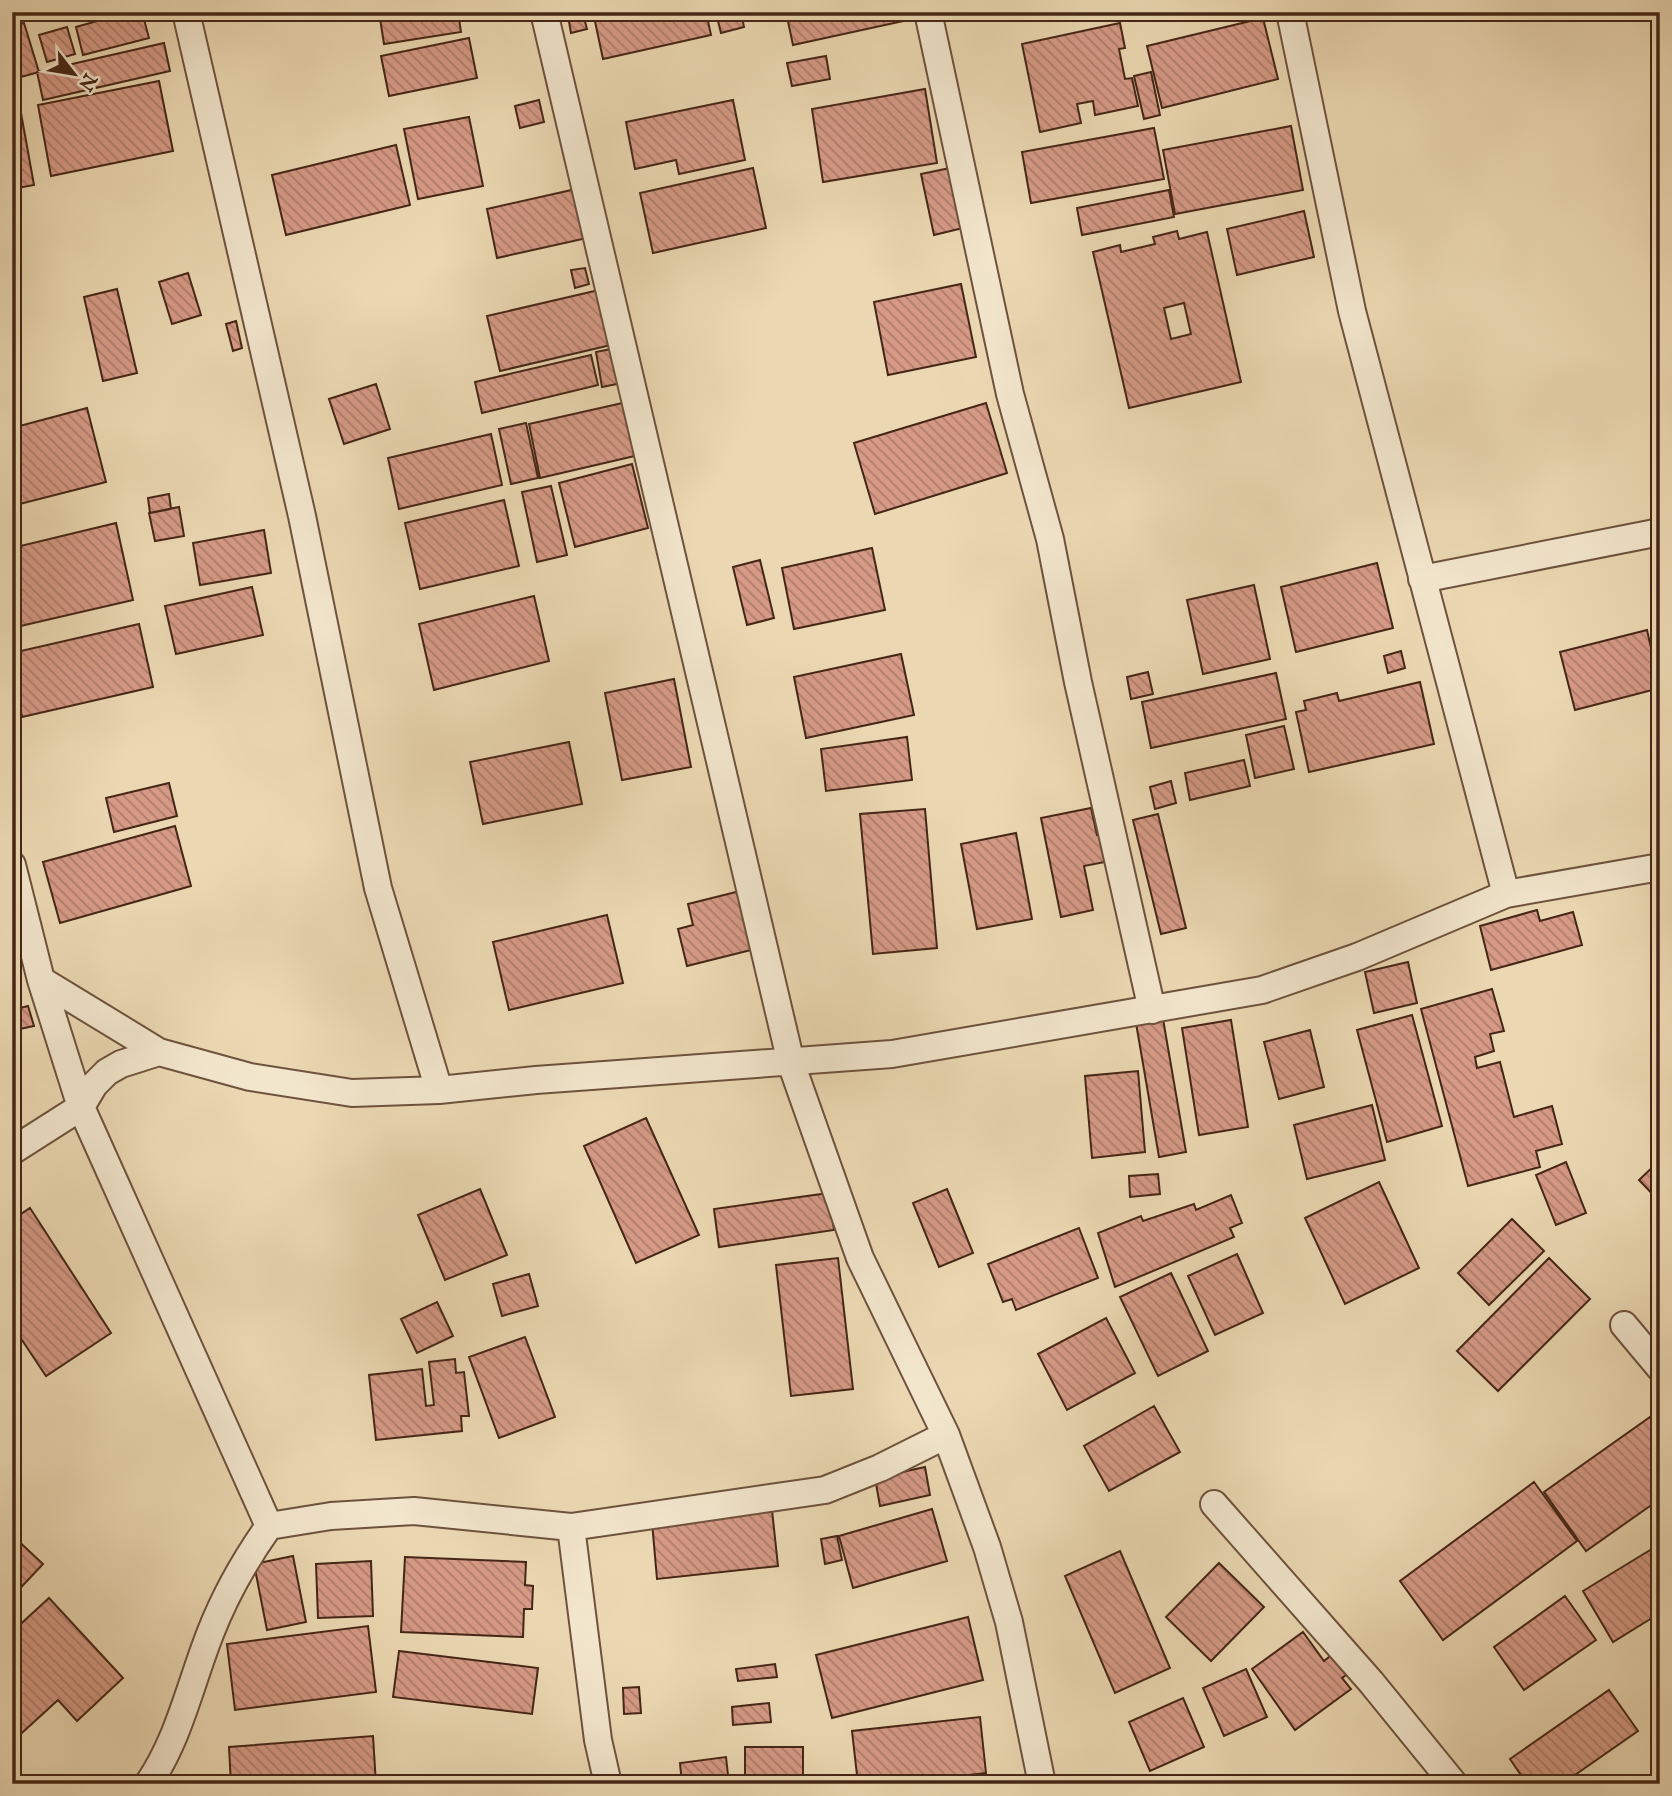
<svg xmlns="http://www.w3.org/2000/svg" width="1672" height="1796" viewBox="0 0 1672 1796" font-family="'IM FELL English',serif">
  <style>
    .building { fill: url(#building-back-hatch); stroke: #452616; stroke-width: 2; fill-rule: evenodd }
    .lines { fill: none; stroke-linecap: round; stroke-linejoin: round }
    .minor-casing { stroke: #6e523d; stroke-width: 30 }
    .minor { stroke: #f2e6cd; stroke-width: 26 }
  </style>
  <defs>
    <pattern id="building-back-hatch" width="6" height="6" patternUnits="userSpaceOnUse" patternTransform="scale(1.75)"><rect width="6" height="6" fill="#d69a86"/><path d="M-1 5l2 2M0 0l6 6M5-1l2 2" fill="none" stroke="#af7d6d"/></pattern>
  </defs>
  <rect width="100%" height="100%" fill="#ebd8b2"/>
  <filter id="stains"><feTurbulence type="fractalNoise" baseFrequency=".00286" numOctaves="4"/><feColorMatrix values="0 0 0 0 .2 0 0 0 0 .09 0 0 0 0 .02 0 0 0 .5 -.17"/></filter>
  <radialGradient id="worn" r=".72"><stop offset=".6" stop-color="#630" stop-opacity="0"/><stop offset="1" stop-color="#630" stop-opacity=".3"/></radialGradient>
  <path class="building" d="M129,12h13l7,26 -66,17 -7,-28z
    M379,12h79l3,20 -77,12z
    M593,12h113l5,23 -108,24z
    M741,12l3,15 -23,6 -4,-16z
    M786,12h120l2,8 -115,25z
    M583,14l4,15 -16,4 -3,-17z
    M1263,18l15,61 -116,29 -15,-62z
    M24,23l15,49 -22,6 -5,-18v-34z
    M1120,23l5,25 -6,1 6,30 7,-1 6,28 -43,9 -2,-14 -16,3 4,19 -41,9 -18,-88z
    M67,27l8,27 -28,8 -8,-27z
    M469,38l8,40 -88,18 -8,-40z
    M164,43l6,28 -127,29 -6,-28z
    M826,56l4,23 -38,7 -5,-23z
    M1151,72l9,43 -16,4 -10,-43z
    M159,81l14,70 -122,25 -13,-71z
    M925,89l12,74 -114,19 -11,-73z
    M17,91l17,94 -22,4v-97z
    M539,100l5,22 -24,6 -5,-22z
    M733,100l12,60 -66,14 -3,-14 -41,9 -9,-47z
    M469,117l14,69 -65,13 -14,-70z
    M1291,126l12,64 -128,24 -12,-64z
    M1154,128l10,51 -133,24 -9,-51z
    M396,145l14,60 -124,30 -14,-60z
    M753,168l13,60 -113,25 -13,-60z
    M950,168l13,60 -29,7 -13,-61z
    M576,189l11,49 -90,20 -10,-49z
    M1169,190l5,27 -92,18 -5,-27z
    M1304,211l10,46 -77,18 -10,-46z
    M1177,231l2,8 28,-7 34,150 -112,26 -36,-156 27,-7 1,7 34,-8 -2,-7zM1184,303l7,31 -20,5 -7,-31z
    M585,268l4,16 -14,4 -4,-18z
    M188,273l13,42 -29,9 -13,-42z
    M961,284l15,73 -88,18 -14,-73z
    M117,289l20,84 -34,8 -19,-84z
    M599,290l12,55 -111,26 -13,-55z
    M236,321l6,27 -9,3 -7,-27z
    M621,347l6,35 -25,5 -6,-35z
    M591,355l7,30 -116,28 -7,-31z
    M376,384l14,45 -46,15 -15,-45z
    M627,402l12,53 -99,23 -11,-54z
    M986,403l21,70 -132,41 -21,-71z
    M87,408l19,74 -94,24v-78z
    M526,423l12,55 -27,6 -12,-55z
    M491,434l11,51 -103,24 -11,-51z
    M632,464l16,64 -73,19 -16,-64z
    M551,486l16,69 -30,7 -15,-70z
    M169,494l2,15 -21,4 -2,-15z
    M504,500l15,66 -99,23 -15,-66z
    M179,507l5,29 -29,5 -6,-28z
    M116,523l17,77 -121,28v-80z
    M264,530l7,43 -71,12 -7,-42z
    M872,548l13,62 -91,19 -12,-61z
    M760,560l14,58 -27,7 -14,-58z
    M1377,563l16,65 -97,24 -15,-65z
    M1254,585l16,74 -67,15 -16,-74z
    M252,587l11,48 -87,19 -11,-48z
    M534,596l15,65 -115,29 -15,-66z
    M139,624l14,63 -131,30 -10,-44v-20z
    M1647,630l13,58 -85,22 -15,-58z
    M1401,651l4,17 -17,5 -4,-17z
    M901,654l13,61 -108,23 -12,-61z
    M1148,672l5,22 -22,5 -4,-22z
    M1276,673l10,46 -135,29 -9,-46z
    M674,679l17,88 -69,13 -17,-87z
    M1420,682l14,62 -125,28 -13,-60 10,-2 -2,-9 33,-8 2,8z
    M1284,726l10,43 -39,9 -9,-43z
    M907,737l5,43 -86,11 -5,-42z
    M569,742l13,62 -99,20 -13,-62z
    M1244,760l6,26 -60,14 -5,-27z
    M1171,781l5,22 -21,6 -5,-22z
    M169,783l8,33 -63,16 -8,-34z
    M1091,808l6,27 7,-2 6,28 -26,5 9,44 -32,7 -20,-99z
    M925,809l12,139 -64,6 -13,-140z
    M1158,814l28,114 -25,6 -28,-114z
    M175,826l16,60 -131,37 -17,-61z
    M1016,833l16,86 -55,10 -16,-85z
    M740,891l15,58 -68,17 -9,-37 15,-4 -5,-21z
    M1537,910l3,11 33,-9 9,33 -91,25 -11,-44z
    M607,915l16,68 -114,27 -16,-68z
    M1408,962l9,41 -43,10 -9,-41z
    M1492,989l12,42 -14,3 4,17 -19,6 2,11 23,-6 14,55 38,-11 10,38 -26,7 4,16 -72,19 -47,-177z
    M28,1006l6,20 -19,4 -3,-20z
    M1412,1015l30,111 -55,16 -30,-112z
    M1163,1019l23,133 -27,5 -23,-134z
    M1231,1020l17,107 -49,8 -17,-107z
    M1310,1030l14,57 -45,12 -15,-57z
    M1138,1071l7,81 -53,6 -7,-82z
    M12,1076l7,30 -7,2z
    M1372,1105l13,55 -78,19 -13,-54z
    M646,1118l53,117 -63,28 -52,-117z
    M1660,1160v42l-21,-22z
    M1566,1162l20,51 -30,12 -20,-50z
    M1158,1174l2,20 -30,3 -1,-21z
    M1379,1182l40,86 -74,36 -40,-86z
    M480,1189l27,66 -62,25 -27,-65z
    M947,1189l26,64 -34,14 -26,-64z
    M829,1193l5,37 -115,17 -5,-38z
    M1231,1195l11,28 -12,5 4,9 -119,50 -17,-54 43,-17 2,5 51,-17 2,6z
    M30,1208l81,125 -65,43 -34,-51v-105z
    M1512,1219l32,32 -55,54 -31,-32z
    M1079,1228l19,50 -82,32 -4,-11 -9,3 -15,-38z
    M1237,1254l26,59 -48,22 -27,-59z
    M838,1258l15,131 -62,7 -15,-131z
    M1549,1258l41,41 -92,92 -41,-40z
    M1171,1273l37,78 -50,25 -38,-79z
    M529,1274l9,32 -36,10 -9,-32z
    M437,1302l16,34 -36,17 -16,-34z
    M1106,1318l29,55 -68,37 -29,-56z
    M525,1337l30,80 -56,21 -30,-81z
    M455,1359l1,14 8,-1 5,44h-8l1,15 -86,9 -7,-65 53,-6 4,37 8,-1 -5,-43z
    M1154,1406l26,46 -71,39 -25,-45z
    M1660,1410v89l-74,52 -42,-59z
    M925,1467l5,28 -50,11 -5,-28z
    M1534,1482l43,59 -134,99 -43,-59z
    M932,1509l15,52 -94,27 -14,-52z
    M772,1510l6,56 -121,13 -5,-57z
    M12,1535l31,29 -31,33z
    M837,1536l5,24 -17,4 -4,-25z
    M1660,1544v69l-47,29 -30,-51z
    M1120,1551l50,117 -55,25 -50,-117z
    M293,1556l13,66 -39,8 -13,-66z
    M405,1557l121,5 -1,23 8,1 -1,23h-8l-1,28 -122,-5z
    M371,1561l2,55 -55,2 -2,-54z
    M1219,1563l45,44 -53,54 -45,-44z
    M1565,1596l31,44 -72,50 -30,-43z
    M49,1598l74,80 -46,43 -19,-21 -46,42v-110z
    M968,1617l15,63 -151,38 -16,-63z
    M368,1626l8,66 -141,18 -8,-66z
    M1303,1632l21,29 11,-9 14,21 -7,5 9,11 -56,41 -43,-61z
    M399,1651l139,17 -6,46 -139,-17z
    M775,1664l2,13 -39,4 -2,-12z
    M1246,1669l21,48 -43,19 -21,-48z
    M639,1687l2,26 -17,1 -1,-26z
    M1609,1690l29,41 -76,53h-35l-17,-25z
    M1183,1698l21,49 -54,24 -21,-49z
    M769,1703l2,19 -38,3 -1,-18z
    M980,1717l6,56 -95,11h-33l-6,-53z
    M373,1736l3,48h-145l-2,-37z
    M745,1747h58v30h-58z
    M726,1757l3,27h-47l-2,-21z
    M218,1779l1,5h-28v-2z"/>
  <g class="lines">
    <g class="minor-casing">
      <path id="minor" d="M186,12l116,504 76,372 61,202
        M544,12l247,1051 69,195 86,177 41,112 22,75 33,162
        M928,12l82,382 40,145 28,143 74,328
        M1290,12l62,299 154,583
        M1422,579l238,-47
        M12,865l29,115 40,127 188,419
        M41,980l118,72 91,25 102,16 87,-3 97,-10 356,-26 370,-64 95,-33 149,-63 154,-27
        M12,1151l69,-44 13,-22 13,-13 14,-8 38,-12
        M1624,1325l36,43
        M1214,1504l157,178 83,102
        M571,1527l27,213 10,44
        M148,1784c31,-45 42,-99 62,-150 15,-39 35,-74 59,-108l62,-10 83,-5 157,16 254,-37 55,-22 66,-33"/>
    </g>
    <use href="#minor" class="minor"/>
  </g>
  <rect width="1672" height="1796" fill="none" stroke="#ebd8b2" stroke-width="42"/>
  <rect x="14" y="14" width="1644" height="1768" fill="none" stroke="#452616" stroke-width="3.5"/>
  <rect x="21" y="21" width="1630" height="1754" fill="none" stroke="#452616" stroke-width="2"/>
  <g transform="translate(74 74) rotate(121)" stroke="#f2e6cd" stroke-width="5" paint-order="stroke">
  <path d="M0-5L12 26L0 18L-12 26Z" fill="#452616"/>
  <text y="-10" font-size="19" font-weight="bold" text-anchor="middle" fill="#452616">N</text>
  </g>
  <rect width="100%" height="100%" filter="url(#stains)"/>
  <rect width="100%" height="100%" fill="url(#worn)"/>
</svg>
